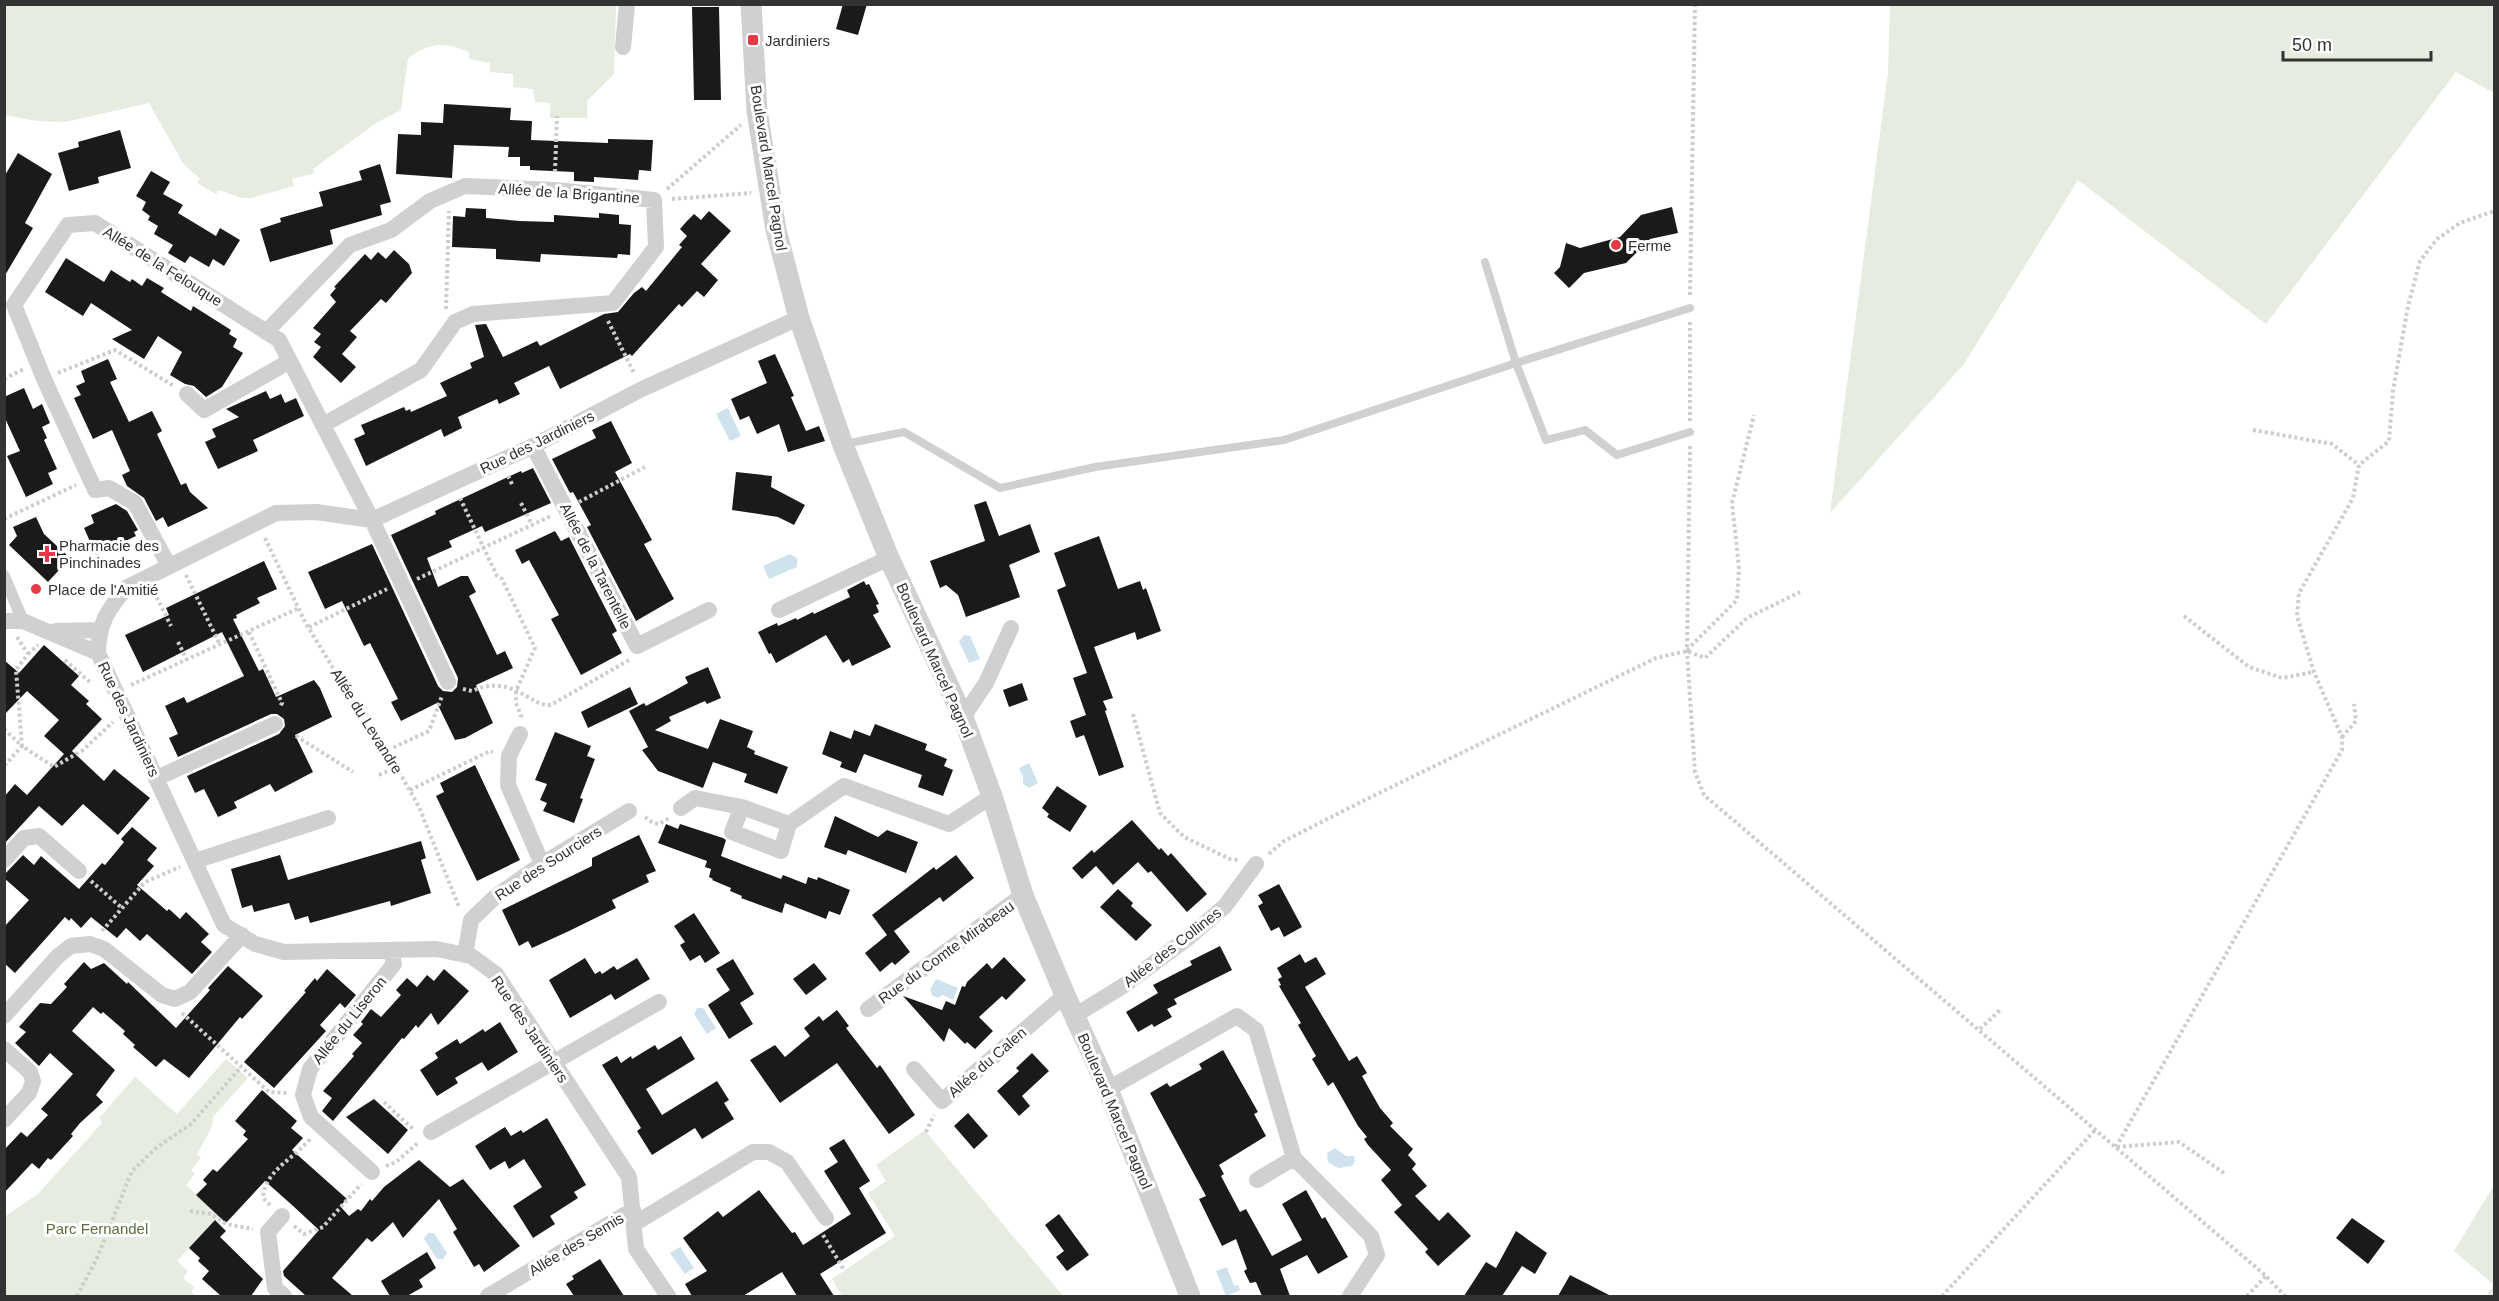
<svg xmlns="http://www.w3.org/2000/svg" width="2499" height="1301" viewBox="0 0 2499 1301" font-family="Helvetica,sans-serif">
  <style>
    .green { fill: #e6ecdf }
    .water { fill: #cfe2ee }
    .building { fill: #1a1a1a }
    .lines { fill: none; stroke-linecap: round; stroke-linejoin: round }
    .path { stroke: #cdcdcd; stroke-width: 4; stroke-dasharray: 3 3; stroke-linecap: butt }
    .service { stroke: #d0d0d0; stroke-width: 8 }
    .pedestrian { stroke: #d0d0d0; stroke-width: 12 }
    .minor { stroke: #d0d0d0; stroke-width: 16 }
    .tertiary { stroke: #d0d0d0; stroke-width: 21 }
    .poi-dot { fill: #e63946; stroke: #fff; stroke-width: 2 }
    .labels { text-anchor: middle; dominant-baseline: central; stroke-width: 6; stroke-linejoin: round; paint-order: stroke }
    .poi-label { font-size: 15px; fill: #333; stroke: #fff; text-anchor: start }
    .street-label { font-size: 15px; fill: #333; stroke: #fff }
    .park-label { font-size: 15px; fill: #56703f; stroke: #fff }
  </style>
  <rect width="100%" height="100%" fill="#fff"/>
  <path class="green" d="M4,5h612l-2,69 -27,27v17h-37v-15l-15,-1 -2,-13 -20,-2v-13l-23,-2v-9l-21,-4v-7c-26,-10 -37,-10 -61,6l-7,52 -25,13 -63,46 1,4 -22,6 2,7 -43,12h-9l-23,-8 -3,4 -19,-11 3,-4 -17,-16 -34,-60 -84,19 -28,-1 -32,-6z
    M1890,5h604v88l-38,-21 -190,252 -188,-144 -114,184 -134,149 58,-440z
    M226,1059l22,19 -35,39 -1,10 -15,27 4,4 -10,12 4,4 -9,11 34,32 -5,3 -38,41 11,10 -5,7 11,9 -3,5 5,4h-191l-1,-79 34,-23 64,-71 -3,-5 36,-41 42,37z
    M925,1130l1,2 137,164h-221l-10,-17 63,-43 -27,-43 18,-12 -10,-16z
    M2494,1185v111h-8l8,-11 -40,-34z"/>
  <path class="water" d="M728,408l13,28 -11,5 -14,-27z
    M790,554l7,4v9l-28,12 -6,-13z
    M964,635l6,1 10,23 -11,4 -10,-22z
    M1029,763l9,20 -9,5 -6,-4v-7l-4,-9z
    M936,979l22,9 -5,12 -10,-5 -5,3 -6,-3 -2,-5z
    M697,1008h6l13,20 -9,6 -13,-20z
    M1335,1148l11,8h8l1,5 -3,5 -14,2 -10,-6 -1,-9z
    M428,1233h6l13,20 -4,6h-6l-13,-20z
    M680,1247l14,21 -9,6 -15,-21z
    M1227,1267l7,19 4,-1 2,5 -14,6 -10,-25z"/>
  <path class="building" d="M843,4h24l-9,31 -22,-6z
    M692,7h27l2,93h-27z
    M444,104l67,4 -1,12 22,1 -1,19 77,3v-4l45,1 -2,31 -12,-1 -1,10 -44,-3v5l-20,-1v-9l-44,-2v-4h-10v-9h-12l1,-10 -55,-2 -2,33 -56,-4 2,-40 23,1v-13l22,1z
    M120,130l11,38 -33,9 1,6 -30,8 -11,-38 21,-6 -1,-5z
    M18,153l34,21 -27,49 8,5 -29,49v-100z
    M380,164l11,38 -11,3 2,10 -52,15 3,14 -63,18 -10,-33 21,-7 -1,-4 43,-12 -4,-14 43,-12 -3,-9z
    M151,171l19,11 -7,12 20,11 -5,8 38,23 4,-8 20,12 -16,26 -11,-7 -4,8 -19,-11 -5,7 -17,-10 5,-8 -19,-11 4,-8 -10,-6 2,-4 -8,-6 4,-8 -10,-6z
    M1672,207l6,26 -28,6 -24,24 -42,10 -15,15 -15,-15 6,-6 6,-24 14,5 40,-11 21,-22z
    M466,208l20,1v9l34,3 34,1v-7l45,3v-5l20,2v9l12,1 -1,30 -12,-1 -1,4 -76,-4 -1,8 -44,-3v-10l-44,-2 1,-31 12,1z
    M709,211l22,20 -30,33 17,16 -14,17 -7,-6 -15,16 -3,-3 -47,52 -2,-2 -70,35 -11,-23 -35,17 6,11 -21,10 -2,-5 -39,18 4,11 -18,9 -3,-8 -75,37 -12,-27 11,-5 -4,-9 43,-18 2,4 4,-2 1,3 36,-16 -7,-13 32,-15 -2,-5 14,-6 -9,-32 11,-1 17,33 34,-16 3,5 64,-32 14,-2 16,-19 8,-6 4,4 36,-44 -3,-2 8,-9 -7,-7 7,-8 7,-7 7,6z
    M394,250l15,14 3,9 -26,30 -5,-4 -31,32 7,6 -15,17 14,13 -15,16 -28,-26 8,-10 -7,-5 7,-8 -8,-6 23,-26 -6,-7 6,-7 -2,-1 31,-33 6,6 7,-8 8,7z
    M66,258l38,24 7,-12 19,12 2,-3 10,7 5,-8 17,10 -3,4 30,19 2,-5 38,24 -2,4 8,5 -4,8 10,6 -21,34 -16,10 -12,-11 -9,-2 -15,-9 12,-23 -24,-16 -14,23 -32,-20 20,-9 -41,-27 -8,13 -38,-24z
    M775,354l19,42 -3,1 15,34 13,-5 6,15 -37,11 -9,-28 -22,10 -8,-18 -9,4 -9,-21 36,-16 -9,-22z
    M108,359l9,20 -7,3 19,40 23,-11 10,20 -5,3 24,51 5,-2 4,9 18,16 -40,19 -5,-10 -7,4 -12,-23 -17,-12 -5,-11 8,-4 -18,-41 -19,9 -19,-41 7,-3 -5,-9 9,-4 -4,-11z
    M24,388l9,21 9,-5 8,19 -8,4 5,11 -3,2 13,29 -9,4 5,11 -27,13 -19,-41 13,-5 -16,-35v-19z
    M266,391l4,8 11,-5 4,9 11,-5 8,18 -51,24 5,11 -40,18 -13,-27 11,-5 -4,-8 27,-12 -13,-8z
    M611,421l21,42 -17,9 37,68 -8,4 30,55 -38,22 -49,-94 4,-2 -18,-33 -3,1 -18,-34 44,-21 -4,-8z
    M533,468l18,35 -66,29 -3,-6 -33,15 3,6 -25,11 11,29 23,-11h7l8,16 -7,4 28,59 8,-4 8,17 -37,17 17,38 -28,15 -10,2 -18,-37 -36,18 -10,-19 7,-3 -28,-56 -6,3 -22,-45 -17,8 -17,-37 64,-28 66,142 5,5 9,1 5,-5 1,-9 -67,-143 45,-21 -1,-3 86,-40 1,2z
    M736,472l36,4 -1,11 34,18 -11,20 -16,-8 -46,-7z
    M986,501l13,35 31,-12 10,28 -31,13 11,32 -54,20 -8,-22 -12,-10 -6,3 -10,-27 55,-20 -11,-36z
    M116,504l11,7 11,19 -4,2 2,4 -40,19 -12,-27 10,-5 -3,-8z
    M36,517l8,17 26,24 -22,24 -39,-37 8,-9 -4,-9z
    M555,531l6,10 8,-4 48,94 -5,3 10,19 -41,22 -30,-56 8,-4 -30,-55 -7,4 -7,-14z
    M1099,536l19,53 22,-8 3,9 3,-2 15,43 -24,9 -2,-8 -41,15 19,51 -10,3 4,9 -2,1 19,56 -25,9 -15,-41 -8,3 -6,-17 16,-6 -13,-37 14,-5 -30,-83 9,-4 -12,-33z
    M264,561l13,28 -20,9 3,5 -24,12 1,3 -4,1 26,52 4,-2 13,28 38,-17 6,8 12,29 -37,18 18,37 -38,20 -5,-8 -36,18 3,6 -19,9 -14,-28 -9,4 -8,-17 92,-42 6,-8 -1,-7 -7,-5h-6l-93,43 -9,-19 9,-4 -13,-28 19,-9 3,6 57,-27 -22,-44 -79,40 -18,-37 44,-20 -3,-7z
    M864,581l2,4 3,-1 10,20 -3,1 3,7 -6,3 18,32 -39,19 -3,-7 -6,4 -17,-28 -50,28 -5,-10 -2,1 -11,-22 19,-9 1,3 18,-8 1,2 16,-8 1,2 36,-17 -3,-7z
    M44,645l35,31 -8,9 18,16 -3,3 16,15 -30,32 32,30 10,-12 36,29 -32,37 -35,-31 -21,22 -23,-20 -35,38v-47l11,-13 12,11 37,-41 -20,-18 15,-16 -32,-29 -23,24v-55l15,13z
    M708,667l13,31 -14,6 -2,-3 -36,16 2,4 -16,9 53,19 12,-30 33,12 -6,16 8,4 -1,3 34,13 -11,27 -33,-12 3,-8 -34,-12 -10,26 -45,-17 -16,-21 6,-3 -19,-36 15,-8 2,3 26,-14 16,-9 -3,-6z
    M1022,683l6,17 -19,7 -6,-17z
    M630,687l8,17 -50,24 -7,-16z
    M875,724l52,20 -2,6 22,9 -3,7 9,4 -10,26 -25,-9 4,-12 -58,-21 -8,19 -16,-6 2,-5 -20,-8 8,-23 21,8 3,-9 16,6z
    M555,732l36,14 -4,10 8,3 -15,39 3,1 -9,24 -31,-12 4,-8 -7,-3 7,-16 -12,-4z
    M475,765l45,95 -43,21 -41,-85 8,-4 -4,-9z
    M1057,786l30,20 -17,26 -23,-15 2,-3 -7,-6z
    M835,816l43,21 9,-7 31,12 -12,31 -58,-23 -2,5 -22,-8z
    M1132,820l27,30 2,-2 7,8 3,-3 36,41 -20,18 -36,-41 -3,2 -10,-11 -25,23 -17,-19 -14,13 -10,-11 20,-18 2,3z
    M666,824l12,5 2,-5 43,14 3,2 -5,16 31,12 29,11 2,-4 23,9 2,-7 9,3 1,-3 32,13 -10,25 -11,-4 -3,8 -41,-16 -3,10 -41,-15 1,-2 -12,-5 1,-3 -19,-8 1,-1 -4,-2 2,-8 -6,-2 2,-6 -49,-18z
    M132,827l25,21 -10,12 7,6 -17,19 30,26 2,-2 11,10 6,-7 23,22 -8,8 11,10 -20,22 -45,-40 -7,7 -14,-13 -9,10 -26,-21 -10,11 -10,-10 -2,3 -4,-4 -50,56 -11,-10v-36l25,-27 -25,-22v-3l19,-20 11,10 7,-9 38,33 23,-26 3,2 19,-23 -3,-3z
    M639,835l17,36 -10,4 3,7 -37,18 4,8 -47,23 -37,17 -4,-7 -9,5 -17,-36 90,-44v-8z
    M421,841l5,17 -5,2 10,33 -40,13 -1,-5 -80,22 -2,-7 -13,4 -6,-17 -35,9 -2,-7 -10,3 -11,-39 49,-14 8,25z
    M956,855l18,23 -31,24 -3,-5 -46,34 16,21 -15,13 -3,-3 -12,10 -15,-19 22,-18 -15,-20 62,-48 2,3z
    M1279,884l23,43 -18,10 -5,-10 -8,4 -13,-25 5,-3 -5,-8z
    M1118,889l15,14 -2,3 21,19 -16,16 -36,-34z
    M694,913l26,40 -15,10 -5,-8 -10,6 -10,-16 5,-3 -11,-16z
    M1220,946l12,24 -58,29 3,5 -10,5 5,8 -18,10 -2,-3 -14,8 -12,-20 32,-19 -5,-8 39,-20 -2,-4z
    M1300,954l5,9 11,-6 10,17 -21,13 44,74 8,-5 10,17 -5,3 18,32 13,15 -3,3 23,23 -5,6 8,9 -4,5 15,17 -12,10 24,25 9,-9 23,24 -33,30 -13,-14 3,-3 -34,-37 8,-7 -21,-25 10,-10 -23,-25 -4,-6 3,-2 -9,-11 -25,-44 -5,4 -16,-27 4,-3 -18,-31 3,-2 -22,-37 2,-1 -3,-6 4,-2 -5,-9z
    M1004,957l22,23 -20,20 -4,-4 -23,21 14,14 -18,18 -8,-7 -2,2 -16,-16 -5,14 -41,-46 39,14 4,-9 9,4 7,-19 3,1 2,-5 20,-19 5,6z
    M585,958l10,16 5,-3 2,3 12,-8 3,4 20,-12 13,21 -35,21 -4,-6 -41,24 -21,-38z
    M733,959l21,35 -14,9 13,21 -24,15 -21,-34 22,-15 -14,-21z
    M84,962l7,7 13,-6 23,21 1,-2 48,46 34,-38 -2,-2 20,-22 35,30 -21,23 -2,-2 -51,61 -25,-19 -8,8 -23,-20 2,-2 -12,-11 2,-3 -22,-19 -2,2 -8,-7 -21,24 43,39 -19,25 7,7 -23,21 -9,11 2,2 -22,24 -3,-2 -9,11 -7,-6 -28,30v-43l17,-18 6,5 21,-22 -7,-6 32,-35 -23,-21 -11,13 -24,-23 11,-11 -7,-5 21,-24 11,1 16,-17 -3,-3z
    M814,963l13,16 -21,16 -13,-16z
    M327,969l29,26 -11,13 -5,-5 -20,22 6,6 -52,57 -30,-26 62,-70 -2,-1 11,-13 2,3z
    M444,969l25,22 -31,34 -7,-12 -13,15 -2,-3 -12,14 -2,-1 -69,83 -11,-10 10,-13 -9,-7 31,-35 -2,-2 10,-11 -9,-8 10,-11 -2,-2 10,-13 10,8 20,-22 -5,-5 11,-12 10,9 10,-12 7,6z
    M837,1010l12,16 -3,2 31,40 3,-3 35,50 -26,19 -52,-71 -57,40 -30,-43 25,-15 10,12 25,-21 -6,-8 15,-12 4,5z
    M500,1022l18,30 -30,19 -6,-9 -27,16 3,5 -21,13 -17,-26 18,-12 -3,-5 22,-14 3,5 23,-15 2,3z
    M681,1036l14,23 -49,30 16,26 55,-34 12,19 -5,3 10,16 -32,20 -7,-11 -43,27 -15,-24 4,-3 -39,-63 15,-9 4,7 10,-7 1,3 23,-14 3,5z
    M1223,1050l35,62 -4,2 12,22 -47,29 5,9 -3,2 19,36 6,-3 26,47 30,-16 -20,-36 24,-14 16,29 3,-2 23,40 -30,17 -11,-19 -27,14 10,27h-28l-6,-14 -6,1 -6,-12 3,-2 -11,-30 -14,7 -23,-47 7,-3 -56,-103 17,-10 3,4 32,-18 -3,-5z
    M1032,1053l17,18 -27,25 8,10 -11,10 -22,-25 22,-20 -3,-3z
    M262,1090l35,31 -6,7 12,10 -11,12 55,49 -7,7 9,10 9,-7 3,2 9,-12 2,2 12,-14 35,-27 31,27 13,-8 57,67 -36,26 -5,-8 -5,3 -21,-35 4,-3 -18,-30 -36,39 -10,-16 -21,20 -5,-4 -35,40 21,18h-47l-22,-20 -1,-5 36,-41 -27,-25 -27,-24 -39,42 -30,-28 11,-11 -4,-4 10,-11 4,3 31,-33 -5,-4 3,-4 -11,-10z
    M374,1099l34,31 -20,24 -42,-37z
    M968,1113l20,23 -14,13 -20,-23z
    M547,1118l39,67 -12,7 4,6 -28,18 5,8 -22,14 -20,-32 29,-19 -18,-28 -15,10 -4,-8 -15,9 -15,-24 30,-19 6,9 10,-6 2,3z
    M844,1139l26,42 -11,7 27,45 -66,41 14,22h-37l-15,-24 -39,24h-51l-7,-12 22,-13 -24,-33 35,-27 5,6 36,-27 33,43 3,-1 8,13 48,-31 -27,-43 14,-9 -9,-14z
    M1059,1214l30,41 -22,16 -11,-14 8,-6 -19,-26z
    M2352,1218l33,23 -17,23 -32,-26z
    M215,1220l11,11 -6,6 43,42 -12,17h-30l-19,-17 7,-8 -11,-10 2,-3 -11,-10z
    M1516,1231l31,22 -12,21 -13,-8 -20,30h-38l22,-34 10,6z
    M427,1252l9,16 -17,12 4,7 -16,9h-17l-9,-15z
    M600,1259l24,37h-50l-8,-12 8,-5 -2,-3z
    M1570,1275l41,21h-53z"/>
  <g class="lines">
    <path class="path" d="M555,172l2,-56
      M667,189l74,-64
      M672,199l79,-6
      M1690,295l5,-291
      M446,309l3,-98
      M608,321l26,52
      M58,373l57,-23 59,36
      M4,379l20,-10
      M1690,421v-101
      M2253,430l79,14 27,21
      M1690,446l-3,205 8,121 9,23 562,481 19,20
      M508,476l5,10
      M460,498l37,78 5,3 33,69 -19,43v12l6,15
      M579,502l66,-35
      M521,503l11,22
      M4,519l72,-34
      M265,538l40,84 39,64 26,34 49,87 40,100
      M186,575l34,70
      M417,579l134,-63
      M154,592l17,34
      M2184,616l65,51 33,11 32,-6
      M309,627l78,-38
      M249,632l33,71 -2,4
      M17,637l11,17 -12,16 6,76 32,21 29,-17 30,-28
      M178,642l9,18
      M1687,650l50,-50 2,-32 -7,-65 22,-88
      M28,654l10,-9
      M65,660l26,23
      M131,685l168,-77
      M463,689l9,2c20,-9 37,-6 56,6 9,5 12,8 23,8l78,-45
      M1133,714l27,99 24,24 46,22 8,1
      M4,729l18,17 -18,20
      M296,736l57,36
      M2342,737l14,-16 -2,-17
      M388,750l41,-19 13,-35
      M379,775l18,-8
      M410,790l80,-39 3,1
      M645,817l8,6 6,1 10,-6
      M1269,854l15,-13 81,-41 291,-142 31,-7 18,7 42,-40 53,-26
      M91,881l31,27
      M102,931l43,-49 35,-15
      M182,1013l87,79 19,1
      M1980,1029l20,-19
      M384,1102l30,28
      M926,1132l8,-17
      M2116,1147l226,-397v-13l-28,-65 -17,-56 2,-23 54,-95 6,-33 30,-24 4,-50 15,-85 12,-45 17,-22 23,-16 34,-12
      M2117,1147l62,-5 45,31
      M386,1166l10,-4 23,-20
      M270,1205l-7,-7c1,-27 32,-40 47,-59
      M190,1211l21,3 15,10 27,5
      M294,1226l10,8 19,-7 38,-43
      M823,1235l21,35
      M77,1296l20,-38 35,-87 24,-23 35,-24 50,-57
      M1942,1296l154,-167
      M2247,1296l19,-20"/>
    <path class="service" d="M1485,262l31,101 30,77 39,-10 32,25 73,-23
      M845,444l59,-12 96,56 95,-21 189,-27 232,-77 174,-55"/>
    <path class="pedestrian" d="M4,576l19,45"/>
    <path class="minor" d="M623,47l4,-43
      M266,332l84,-87 41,-15 39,-29 35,-15 90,4 99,10 2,47 -43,56 -140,11 -18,8 -34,48 -98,55
      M187,394l17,16 86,-49
      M533,446l104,200 72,-36
      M169,566l-34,-63 -26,-15 -14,2 -51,-111 -30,-74 54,-80 27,-2 184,117 93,180 76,162
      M779,610l110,-52
      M4,621h19l75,32
      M56,631l43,-1
      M963,717l23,-34 25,-55
      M520,734l-11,22 -1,29 34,79
      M157,778l118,-54
      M742,807l-10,25 49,19 8,-27
      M681,808l14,-10 47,9 47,17 55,-38 105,38 43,-28
      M4,860l20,-22 15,-2 40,35
      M195,861l133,-43
      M465,955l6,-35 24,-23 47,-33 87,-53
      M868,1009l155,-114
      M4,1016l54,-60 13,-10 19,-2 14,5 58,46 13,4 15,-7 52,-57
      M1074,1016l49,-30 65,-48 37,-32 31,-42
      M4,1049l26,23 3,9 -4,12 -25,27
      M914,1069l28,32 123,-106
      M1108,1089l129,-73 19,14 38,128 77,78 6,19 -27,41
      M431,1132l228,-130
      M372,1172l-61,-55 -8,-22 7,-26 84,-105 -3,-14
      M1257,1180l37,-22
      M282,1216l-14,16 7,56 9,8
      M634,1224l119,-72h16l18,10 39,56
      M488,1296l145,-86
      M668,1296l-32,-47 -7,-72 -133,-203 -25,-18 -35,-7 -152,3 -29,-8 -31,-19 -126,-272c1,-31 9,-42 28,-65l150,-75 40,-1 56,8 161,-74 109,-57 157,-71"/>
    <path class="tertiary" d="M751,4l6,107 19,119 23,88 44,127 46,113 74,159 29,79 31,99 42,100 43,94 82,207"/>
  </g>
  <g class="poi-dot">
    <rect x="747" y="34" width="12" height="12" rx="3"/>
    <circle cx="1616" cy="245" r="6"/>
    <path d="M44 545h6v6h6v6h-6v6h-6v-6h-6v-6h6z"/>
    <circle cx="36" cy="589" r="6"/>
  </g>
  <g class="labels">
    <g class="poi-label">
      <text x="765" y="40">Jardiniers</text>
      <text x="1628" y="245">Ferme</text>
      <text x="59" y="545">Pharmacie des<tspan x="59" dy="17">Pinchinades</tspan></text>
      <text x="48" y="589">Place de l'Amitié</text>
    </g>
    <g class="street-label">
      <text transform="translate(769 168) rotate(81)">Boulevard Marcel Pagnol</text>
      <text transform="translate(569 193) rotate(4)">Allée de la Brigantine</text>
      <text transform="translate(163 266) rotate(32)">Allée de la Felouque</text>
      <text transform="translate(537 442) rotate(-26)">Rue des Jardiniers</text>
      <text transform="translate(596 566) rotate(63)">Allée de la Tarentelle</text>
      <text transform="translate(935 660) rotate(66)">Boulevard Marcel Pagnol</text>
      <text transform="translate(129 719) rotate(65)">Rue des Jardiniers</text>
      <text transform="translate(367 721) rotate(58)">Allée du Levandre</text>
      <text transform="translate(548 863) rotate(-33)">Rue des Sourciers</text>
      <text transform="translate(1172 947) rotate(-38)">Allée des Collines</text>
      <text transform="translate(946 952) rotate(-36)">Rue du Comte Mirabeau</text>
      <text transform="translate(349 1020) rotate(-51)">Allée du Liseron</text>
      <text transform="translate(530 1029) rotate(56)">Rue des Jardiniers</text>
      <text transform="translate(987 1062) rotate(-41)">Allée du Calen</text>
      <text transform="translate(1115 1111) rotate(67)">Boulevard Marcel Pagnol</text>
      <text transform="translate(576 1244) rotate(-31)">Allée des Semis</text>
    </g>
    <g class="park-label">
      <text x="97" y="1228">Parc Fernandel</text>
    </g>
  </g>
  <rect width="2499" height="1301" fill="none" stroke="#333333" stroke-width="12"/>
  <path d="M2283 51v9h148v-9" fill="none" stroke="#333333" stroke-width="3"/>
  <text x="2292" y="51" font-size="18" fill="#333333" stroke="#ffffff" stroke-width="4.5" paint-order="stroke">50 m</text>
</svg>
